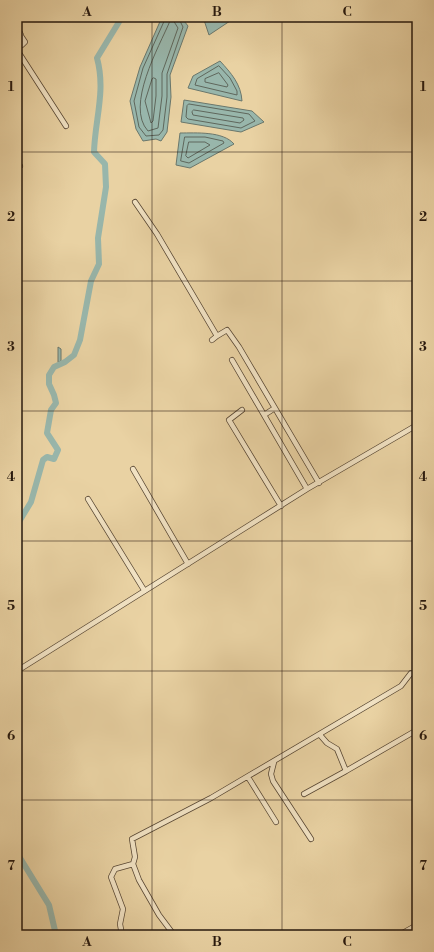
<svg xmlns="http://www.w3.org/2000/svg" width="434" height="952" viewBox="0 0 434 952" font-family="'Libre Bodoni',serif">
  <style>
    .water { fill: #98b6ab; stroke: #6a776c }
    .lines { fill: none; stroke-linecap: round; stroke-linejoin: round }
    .shore { stroke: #5f675c; stroke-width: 1 }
    .river { stroke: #98b6ab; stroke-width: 6 }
    .minor-casing { stroke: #574633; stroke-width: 6 }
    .minor { stroke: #f1e2c3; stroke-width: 4.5 }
    .grid { fill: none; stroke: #26180e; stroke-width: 1; stroke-opacity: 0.55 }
    .neatline { fill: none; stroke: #26180e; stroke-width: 1.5 }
    .grid-label { font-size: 13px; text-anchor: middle; font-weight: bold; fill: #26180e }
  </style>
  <rect width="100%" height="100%" fill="#e9d2a3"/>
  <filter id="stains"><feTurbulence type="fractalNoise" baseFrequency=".005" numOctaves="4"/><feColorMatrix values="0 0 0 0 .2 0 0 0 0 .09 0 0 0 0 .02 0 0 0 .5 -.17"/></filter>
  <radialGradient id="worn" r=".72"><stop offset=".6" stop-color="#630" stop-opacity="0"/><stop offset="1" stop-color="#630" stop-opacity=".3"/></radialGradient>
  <path class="water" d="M162,17h19l7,9 -18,49 1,22 -4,35 -6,9 -5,-2 -13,2 -7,-12 -6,-28 10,-34z
    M203,17h33l-27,18z
    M220,61c11,12 21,23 22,40l-54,-13 5,-12z
    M184,100l68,11 12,11 -23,10 -60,-10z
    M180,133c16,0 43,-2 54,11l-44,24 -14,-3z
    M58,347l3,2v12l-3,1z"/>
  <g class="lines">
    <path class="shore" d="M166,17l-23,51 -9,33 5,26 7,9 13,-1 4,-5 4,-33v-23l16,-47 -5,-10
      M173,20l5,8 -16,45v23l-4,32 -10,3c-23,-25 11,-84 22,-110z
      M219,66l11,12 7,13v4l-42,-10 2,-6z
      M219,73l9,12 -1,2 -22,-5v-3z
      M154,78l2,1v17l-3,25 -2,2 -6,-22 7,-22z
      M189,104l60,10 6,7 -14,7 -53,-9 -2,-2 1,-11z
      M194,110l49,8 1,2 -4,3 -47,-8 -1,-3z
      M185,137h20l18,4 1,2 -35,20 -8,-2z
      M189,142h16l5,3 -22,13 -2,-2z"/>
    <path class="river" d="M17,525l14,-23 12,-42 4,-3 7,2 4,-9 -11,-17 4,-23 5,-7 -2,-8 -5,-11v-9l5,-8 11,-5 9,-7 6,-15 11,-59 8,-17 -1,-26 8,-51 -1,-23 -11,-12c1,-33 12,-61 3,-94l25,-41
      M17,853l32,52 7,30"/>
    <g class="minor-casing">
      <path id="minor" d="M17,27l4,8 -4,4
        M21,36l4,6 -3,3
        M17,50l49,76
        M417,77l-2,-7 2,-4
        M17,168l3,-2
        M135,202l22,32 60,102 10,-6 12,17 80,136
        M212,340l5,-4
        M232,360l75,129
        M242,410l-13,10 52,86
        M264,415l11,-7
        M133,469l55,95
        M88,499l56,91
        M17,671l290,-182 110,-64
        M274,762l-3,12 2,7 38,58
        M346,771l71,-41
        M248,777l28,45
        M304,794l42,-23 -9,-22 -10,-6 -7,-8
        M122,935l-2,-11 3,-15 -12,-32 4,-8 18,-5
        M174,935l-15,-20 -20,-35 -6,-16 2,-7 -3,-18 79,-41 190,-112 10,-13h6
        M399,935l18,-10"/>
    </g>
    <use href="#minor" class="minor"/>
  </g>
  <path class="grid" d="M152,17v918M282,17v918M17,152h400M17,281h400M17,411h400M17,541h400M17,671h400M17,800h400"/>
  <rect width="434" height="952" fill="none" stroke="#e9d2a3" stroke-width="44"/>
  <rect x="22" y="22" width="390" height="908" class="neatline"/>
  <g class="grid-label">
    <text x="87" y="16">A</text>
    <text x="217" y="16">B</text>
    <text x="347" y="16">C</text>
    <text x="11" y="91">1</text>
    <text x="423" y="91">1</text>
    <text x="11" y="221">2</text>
    <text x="423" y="221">2</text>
    <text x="11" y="351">3</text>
    <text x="423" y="351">3</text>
    <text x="11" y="481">4</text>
    <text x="423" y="481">4</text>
    <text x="11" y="610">5</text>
    <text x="423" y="610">5</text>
    <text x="11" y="740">6</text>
    <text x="423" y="740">6</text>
    <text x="11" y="870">7</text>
    <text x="423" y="870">7</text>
    <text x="87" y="946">A</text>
    <text x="217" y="946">B</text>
    <text x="347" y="946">C</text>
  </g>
  <rect width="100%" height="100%" filter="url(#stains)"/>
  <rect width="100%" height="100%" fill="url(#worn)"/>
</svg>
